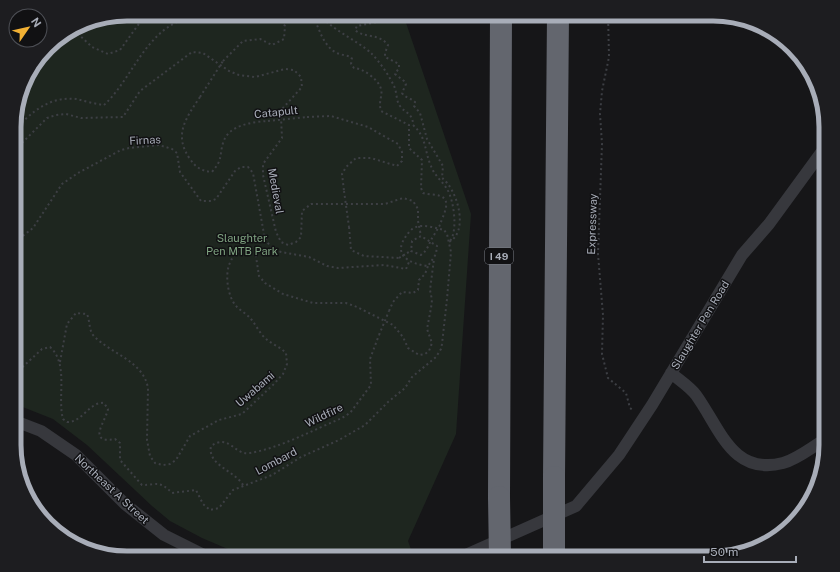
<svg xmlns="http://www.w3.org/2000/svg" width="840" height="572" viewBox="0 0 840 572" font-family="'Public Sans',sans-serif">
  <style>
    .green { fill: #1e261f }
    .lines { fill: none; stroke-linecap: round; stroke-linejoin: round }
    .path { stroke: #3d3f44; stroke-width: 2; stroke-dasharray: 2 3; stroke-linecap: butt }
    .street { stroke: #37383d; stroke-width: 12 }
    .highway { stroke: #63666e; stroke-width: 22 }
    .path-bridge { stroke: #3d3f44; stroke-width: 2; stroke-dasharray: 2 3; stroke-linecap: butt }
    .highway-bridge { stroke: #63666e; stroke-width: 22 }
    .labels { text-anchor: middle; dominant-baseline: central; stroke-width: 3; stroke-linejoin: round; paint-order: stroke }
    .shield { fill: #111113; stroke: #7b7e86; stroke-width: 1 }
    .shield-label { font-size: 10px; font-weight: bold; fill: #a8adb8 }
    .street-label { font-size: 11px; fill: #a8adb8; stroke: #111113 }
    .park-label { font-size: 11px; fill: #7fa381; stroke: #111113 }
    .rim { fill: none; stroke: #a8adb8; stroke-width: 5 }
  </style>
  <rect width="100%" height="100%" fill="#161618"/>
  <path class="green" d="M127,14h276l68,200 -15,220 -48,107 6,17h-165l-47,-20 -32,-17 -18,-15 -65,-61 -34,-26 -38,-15v-292l14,-41 24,-29 37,-22z"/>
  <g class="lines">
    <path class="path" d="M302,14l13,6c5,12 9,25 20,32 5,3 11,3 16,5l1,2 -1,5 3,4c9,0 25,12 27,21 2,7 -3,12 0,22l28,14v23l13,12 -1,28 2,5c5,2 12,1 17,3 13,4 2,21 0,29
      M320,14c7,13 38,27 51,39 8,8 18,22 23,33 3,6 2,15 6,20 6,8 13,7 13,19 14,13 11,25 18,41 3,9 11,15 16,23 7,11 11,42 3,52
      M376,14l2,2 -1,6 -20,4 -2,4c8,8 24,3 33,15l-3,8v4l14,7v4l-4,6 9,7 2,3 -4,9c3,5 9,5 13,9l-1,4 6,7 7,26 16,27 -1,12c16,12 27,54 7,64
      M608,14l1,43 -7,34 -2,23 2,30 -4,110 5,61 -1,39 6,24 18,15 4,15 4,3
      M74,30l18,17 16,7 12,-4 26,-36
      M223,61l20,-20 17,-2 12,6 12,-6 1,-13c-8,-13 -19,-11 -33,-12
      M200,97c-14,21 -27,38 -10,62 6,9 12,12 22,13 11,-13 7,-15 11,-29 5,-18 29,-21 45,-22
      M307,117l24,-1 37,11 30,17 4,8v9l-5,5 -26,-8h-15l-10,9 -4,7 2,17
      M15,130c16,-18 35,-34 61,-31 9,2 19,5 28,6 27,-25 39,-68 75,-84 10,-5 24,-5 34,-7
      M15,150l32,-32 9,-3 10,-1 15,4 42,-1 17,-26 52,-39 11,1 26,18 10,4 16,2 30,-8 9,1 7,7 1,10 -19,21 -2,9 1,21 -19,26v11l13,57 5,10 7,3 8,-3 5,-5 1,-26 9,-7h74l18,-6 10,3 5,8v12
      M349,227l2,23 13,6 35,2
      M420,231l1,5
      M15,242l18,-14 29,-44 16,-11 43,-23 8,-2 30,-3 13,4 5,4 3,19 21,29h10l5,-2 19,-28 6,-4h7l5,6 11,61 3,8 6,7 8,3 28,5 18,9 11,2 46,-3 22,4 3,-7
      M407,253l4,-2
      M389,311l4,-9 9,-10 11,1 5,-3 1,-10 6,-6 3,-8
      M60,362l7,-38 9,-11 11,1c3,7 2,16 6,21 17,19 50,25 55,53l-1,52 3,16 5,7 8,2 7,-1 6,-4 14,-24 29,-16 23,-6 32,-30 9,-10 4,-10 -1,-11c-6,-6 -14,-9 -20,-14 -6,-5 -10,-14 -15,-20 -4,-5 -10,-8 -14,-12 -9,-9 -12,-30 -8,-42 4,-10 8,-15 19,-18l7,3 4,26 6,7 18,11 30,9h33l11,4 36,18 10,12 5,11 11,7 6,-1 4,-3 3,-8 -5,-14 4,-21 1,-8 -2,-10 4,-31
      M15,374l27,-25 8,-2c19,17 7,50 13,72l4,3c15,1 23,-21 37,-19l4,6c-2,12 -22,35 7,30l5,4v17l22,25c16,0 17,-5 30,8l24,-3 7,14 7,6 9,-2 14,-18 39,-15 29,-18 38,-17 26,-15 23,-23 17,-14 7,-11 24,-20 5,-8 1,-5 5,-45 4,-47 -4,-18 -3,-4c-8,-2 -20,-6 -28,-3 -4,1 -7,5 -9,8 -16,20 3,29 21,31l8,-12 1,-8 -16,-10 -9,5 -1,10 10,4c8,-6 8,-13 13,-20
      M243,485c-8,-14 -36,-20 -32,-39 19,-13 23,10 39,7 30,-5 63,-23 92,-35l8,-5 21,-28 -1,-26 9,-24"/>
    <path class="street" d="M671,373c8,7 19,14 25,22 24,33 36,81 87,68 15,-4 30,-17 43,-24
      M15,421l26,10 35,24 49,49 39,31 46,23
      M459,558l117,-52 43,-51 33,-50 90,-150 27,-31 57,-78"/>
    <path class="highway" d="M554,477l4,-463
      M499,497l2,-483"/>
    <path class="path-bridge" d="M200,97l23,-36
      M268,121l39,-4
      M344,191l5,36
      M418,221l2,10
      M434,235l6,-10
      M399,258l8,-5
      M379,335l10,-24"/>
    <path class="highway-bridge" d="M499,497l1,61
      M554,558v-81"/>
  </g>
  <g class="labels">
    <rect class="shield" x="485" y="248" width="28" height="16" rx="3"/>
    <g class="shield-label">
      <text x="499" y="256">I 49</text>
    </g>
    <g class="street-label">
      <text transform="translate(276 112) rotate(-6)">Catapult</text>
      <text transform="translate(145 140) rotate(-3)">Firnas</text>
      <text transform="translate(276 191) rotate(80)">Medieval</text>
      <text transform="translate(592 224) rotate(-88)">Expressway</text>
      <text transform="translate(700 325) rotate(-59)">Slaughter Pen Road</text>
      <text transform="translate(255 389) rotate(-41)">Uwabami</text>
      <text transform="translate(324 415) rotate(-26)">Wildfire</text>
      <text transform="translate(276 461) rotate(-28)">Lombard</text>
      <text transform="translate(112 489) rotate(43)">Northeast A Street</text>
    </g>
    <g class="park-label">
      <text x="242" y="238">Slaughter<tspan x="242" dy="13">Pen MTB Park</tspan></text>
    </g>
  </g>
  <path d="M0 0H840V572H0ZM127 21H713A106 106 0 0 1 819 127V445A106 106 0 0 1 713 551H127A106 106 0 0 1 21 445V127A106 106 0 0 1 127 21Z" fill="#1d1d20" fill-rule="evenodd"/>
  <path class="rim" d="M127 21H713A106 106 0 0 1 819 127V445A106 106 0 0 1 713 551H127A106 106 0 0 1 21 445V127A106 106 0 0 1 127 21Z"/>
  <g transform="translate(28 28) rotate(56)"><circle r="19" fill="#111113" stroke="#4d4f55"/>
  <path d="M0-3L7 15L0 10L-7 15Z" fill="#f2b134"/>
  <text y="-6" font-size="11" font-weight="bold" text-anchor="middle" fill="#a8adb8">N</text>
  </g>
  <path d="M704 556v6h92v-6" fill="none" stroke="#a8adb8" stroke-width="2"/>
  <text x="710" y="556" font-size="12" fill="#a8adb8" stroke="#111113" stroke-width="3" paint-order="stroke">50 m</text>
</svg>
